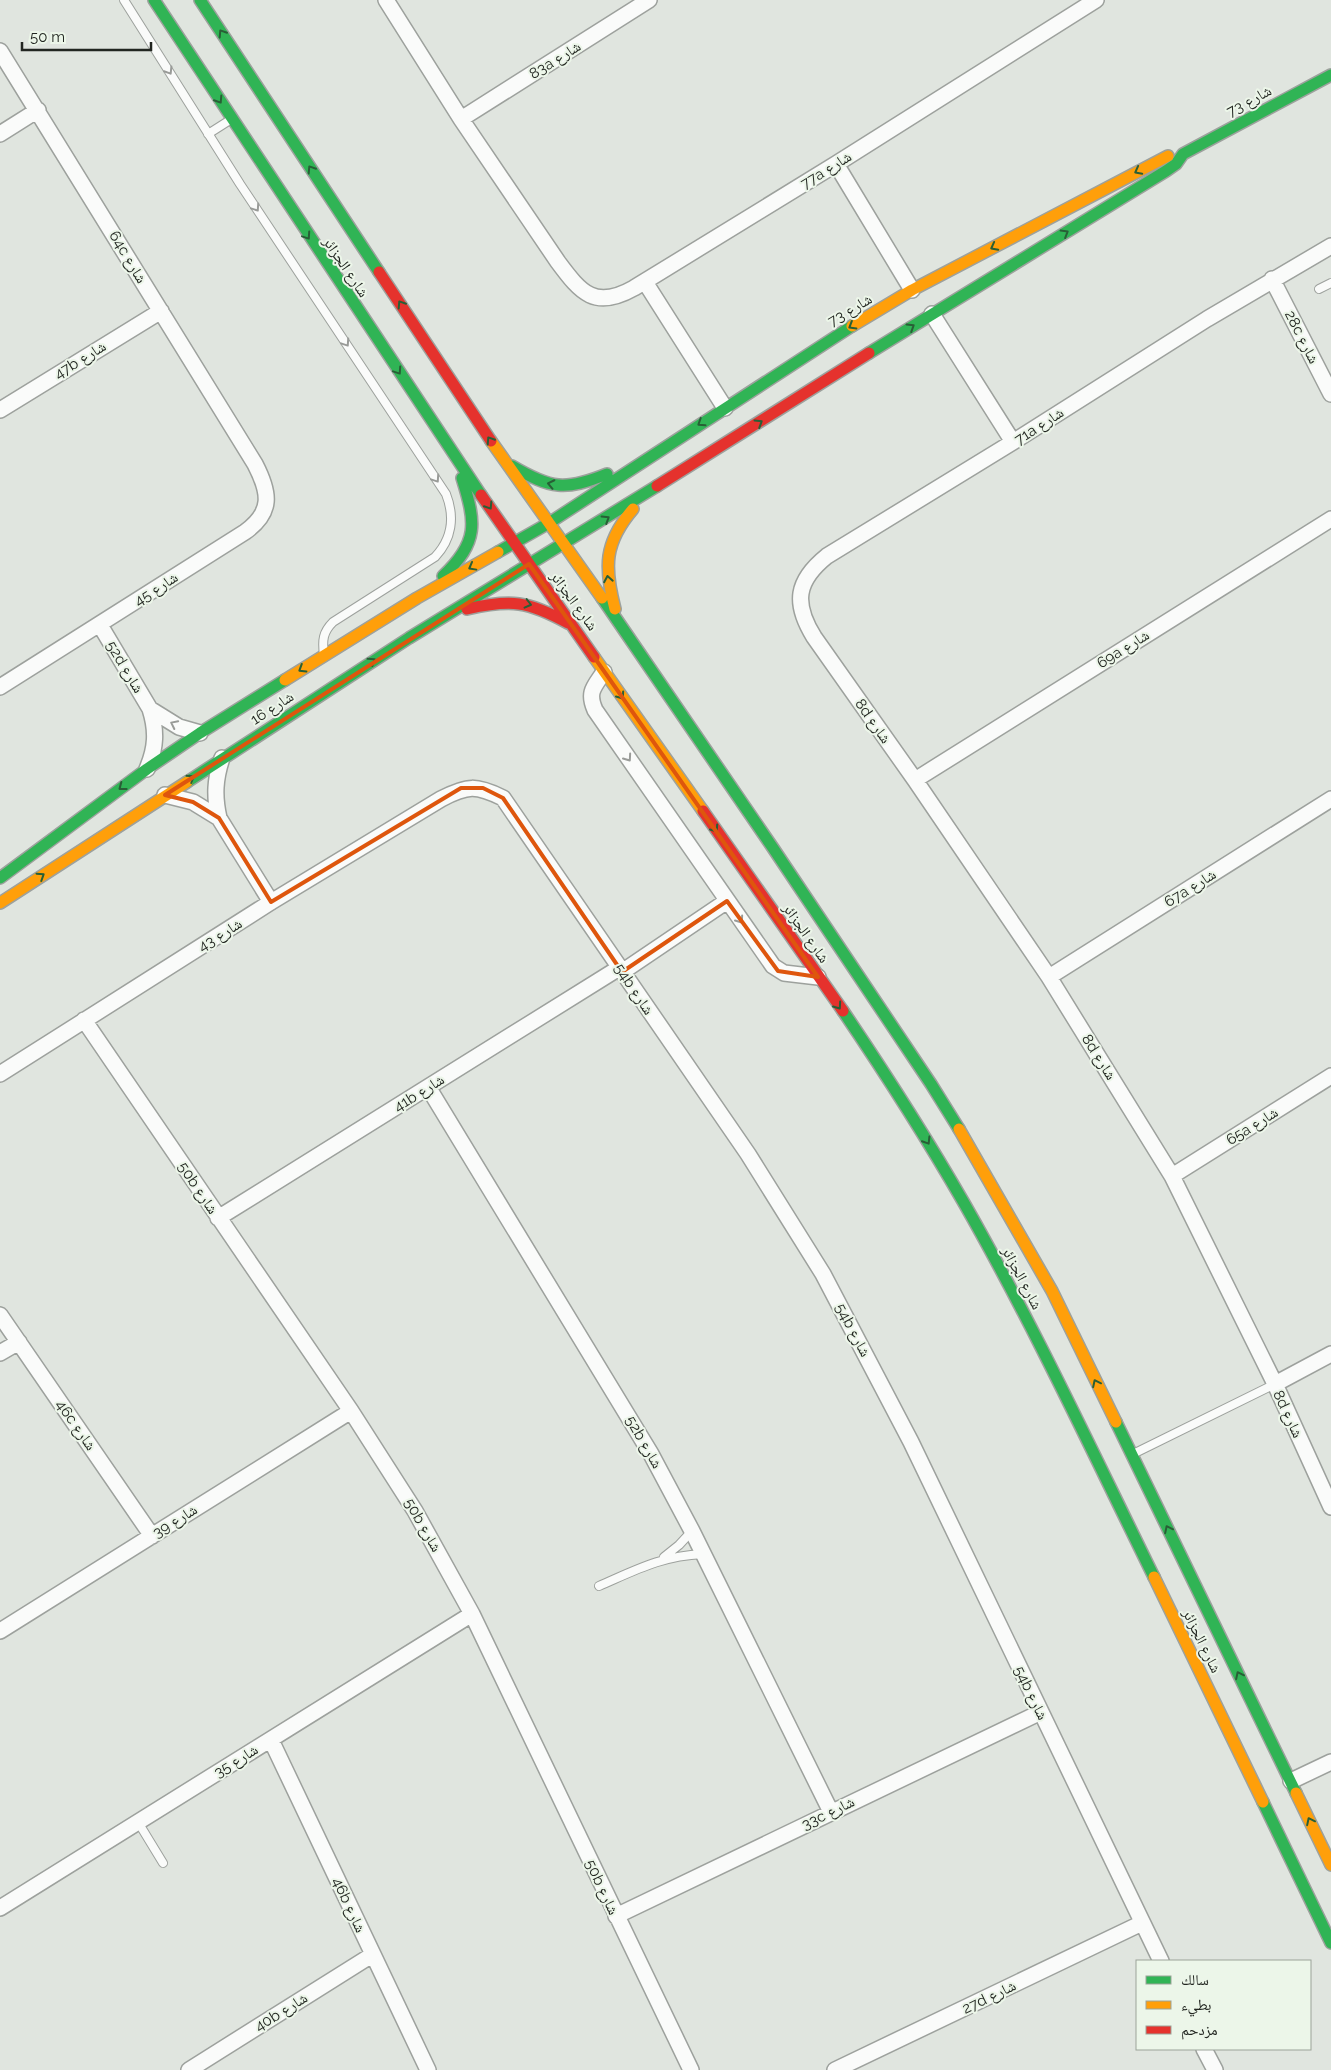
<svg xmlns="http://www.w3.org/2000/svg" width="1331" height="2070" viewBox="0 0 1331 2070" font-family="Raleway,'Noto Naskh Arabic',sans-serif">
  <style>
    .lines { fill: none; stroke-linecap: round; stroke-linejoin: round }
    .lane-casing { stroke: #9da19d; stroke-width: 10 }
    .street-casing { stroke: #9da19d; stroke-width: 18 }
    .fast-casing { stroke: #9da19d; stroke-width: 14 }
    .slow-casing { stroke: #9da19d; stroke-width: 14 }
    .jam-casing { stroke: #9da19d; stroke-width: 14 }
    .lane { stroke: #fafbfa; stroke-width: 8 }
    .street { stroke: #fafbfa; stroke-width: 15 }
    .fast { stroke: #30b455; stroke-width: 11 }
    .slow { stroke: #ff9f0a; stroke-width: 11 }
    .jam { stroke: #e5322d; stroke-width: 11 }
    .oneway { stroke: #285f36 }
    .oneway2 { stroke: #999b98 }
    .marked { fill: none; stroke: #de560d; stroke-width: 4; stroke-linejoin: round }
    .labels { text-anchor: middle; dominant-baseline: central; stroke-width: 4; stroke-linejoin: round; paint-order: stroke }
    .street-label { font-size: 15px; fill: #222621; stroke: #ecf6e9 }
  </style>
  <rect width="100%" height="100%" fill="#e0e5df"/>
  <g class="lines">
    <g class="lane-casing">
      <path id="lane" d="M124,0l116,184 206,310c9,23 6,45 -11,63l-102,65c-10,10 -11,18 -9,33
        M208,134l22,-14
        M1319,289l12,-6
        M1133,1454l142,-70
        M664,1557l15,-12 13,-14
        M599,1586c37,-16 62,-30 104,-32
        M138,1822l25,41"/>
    </g>
    <g class="street-casing">
      <path id="street" d="M386,0l75,119 97,143c23,31 37,48 76,26l202,-124 260,-164
        M0,51l255,413c15,29 18,48 -10,68l-245,155
        M461,119l188,-119
        M0,134l38,-24
        M836,164l76,126
        M1331,246l-124,73 -194,123 -186,114c-31,25 -34,47 -13,81l101,143 134,197 123,199 103,208 56,123
        M1272,279l59,115
        M645,282l80,126
        M932,314l81,128
        M0,410l161,-99
        M100,625l50,84c7,22 6,39 -3,60
        M604,672c-10,15 -17,20 -9,38l178,256 11,7 34,4
        M150,709l29,18 21,6
        M222,758c-7,21 -8,38 -3,60l52,84
        M915,780l416,-261
        M165,795l28,7 26,16
        M622,972l105,-71
        M1049,977l282,-178
        M84,1020l267,391 64,100 57,103 219,456
        M0,1074l271,-172 170,-103c27,-14 35,-14 62,-1l245,356 75,120 88,168 250,519
        M428,1087l223,367 41,77 139,281
        M1172,1176l159,-100
        M218,1218l401,-250
        M0,1315l152,221
        M0,1353l19,-11
        M1275,1384l56,-30
        M0,1631l351,-220
        M271,1740l157,330
        M1291,1781l40,-19
        M0,1908l472,-294
        M616,1916l425,-204
        M1204,2049l11,21
        M189,2070l183,-115
        M835,2070l307,-147"/>
    </g>
    <g class="fast-casing">
      <path id="fast" d="M154,0l327,495
        M200,0l179,272
        M869,353l297,-182 10,-7 7,-10 148,-79
        M512,466c39,23 53,25 95,8
        M498,552l51,-29 303,-197
        M443,576c36,-34 33,-53 19,-98
        M602,598l171,250 158,236 28,45
        M187,782l222,-144 248,-152
        M0,878l147,-109 53,-36 85,-53
        M843,1011c42,62 83,126 121,192 69,121 128,248 190,374
        M1116,1422l180,371
        M1263,1802l68,141"/>
    </g>
    <g class="slow-casing">
      <path id="slow" d="M852,326l60,-36 256,-134
        M491,441l111,157
        M615,609c-11,-42 -11,-66 18,-100
        M594,657l109,154
        M285,680l132,-82 81,-46
        M0,903l187,-121
        M959,1129l93,162 64,131
        M1154,1577l109,225
        M1296,1793l35,72"/>
    </g>
    <g class="jam-casing">
      <path id="jam" d="M379,272l112,169
        M657,486l212,-133
        M481,495l113,162
        M467,609c44,-10 61,-8 101,14
        M703,811l140,200"/>
    </g>
    <use href="#lane" class="lane"/>
    <use href="#street" class="street"/>
    <use href="#fast" class="fast"/>
    <use href="#slow" class="slow"/>
    <use href="#jam" class="jam"/>
  </g>
  <defs><path id="oneway-chevron" d="M-2-3.5L2.5 0L-2 3.5" fill="none" stroke-width="1.6" stroke-linecap="round" stroke-linejoin="round" transform="scale(1.25)"/></defs>
  <g class="oneway">
    <use href="#oneway-chevron" transform="translate(222 33) rotate(-123)"/>
    <use href="#oneway-chevron" transform="translate(219 100) rotate(57)"/>
    <use href="#oneway-chevron" transform="translate(311 169) rotate(-123)"/>
    <use href="#oneway-chevron" transform="translate(1138 171) rotate(152)"/>
    <use href="#oneway-chevron" transform="translate(1065 233) rotate(-31)"/>
    <use href="#oneway-chevron" transform="translate(307 236) rotate(56)"/>
    <use href="#oneway-chevron" transform="translate(994 247) rotate(152)"/>
    <use href="#oneway-chevron" transform="translate(401 304) rotate(-123)"/>
    <use href="#oneway-chevron" transform="translate(852 326) rotate(149)"/>
    <use href="#oneway-chevron" transform="translate(911 327) rotate(-32)"/>
    <use href="#oneway-chevron" transform="translate(398 371) rotate(56)"/>
    <use href="#oneway-chevron" transform="translate(701 423) rotate(147)"/>
    <use href="#oneway-chevron" transform="translate(759 423) rotate(-32)"/>
    <use href="#oneway-chevron" transform="translate(490 440) rotate(-123)"/>
    <use href="#oneway-chevron" transform="translate(551 484) rotate(-168)"/>
    <use href="#oneway-chevron" transform="translate(489 506) rotate(57)"/>
    <use href="#oneway-chevron" transform="translate(606 519) rotate(-32)"/>
    <use href="#oneway-chevron" transform="translate(472 567) rotate(151)"/>
    <use href="#oneway-chevron" transform="translate(608 579) rotate(-100)"/>
    <use href="#oneway-chevron" transform="translate(528 604) rotate(14)"/>
    <use href="#oneway-chevron" transform="translate(372 661) rotate(-33)"/>
    <use href="#oneway-chevron" transform="translate(302 669) rotate(148)"/>
    <use href="#oneway-chevron" transform="translate(621 696) rotate(55)"/>
    <use href="#oneway-chevron" transform="translate(191 778) rotate(-33)"/>
    <use href="#oneway-chevron" transform="translate(122 787) rotate(143)"/>
    <use href="#oneway-chevron" transform="translate(715 829) rotate(55)"/>
    <use href="#oneway-chevron" transform="translate(41 876) rotate(-33)"/>
    <use href="#oneway-chevron" transform="translate(838 1006) rotate(55)"/>
    <use href="#oneway-chevron" transform="translate(927 1141) rotate(58)"/>
    <use href="#oneway-chevron" transform="translate(1096 1383) rotate(-116)"/>
    <use href="#oneway-chevron" transform="translate(1168 1529) rotate(-116)"/>
    <use href="#oneway-chevron" transform="translate(1239 1675) rotate(-116)"/>
    <use href="#oneway-chevron" transform="translate(1310 1821) rotate(-116)"/>
  </g>
  <g class="oneway2">
    <use href="#oneway-chevron" transform="translate(169 71) rotate(58)"/>
    <use href="#oneway-chevron" transform="translate(256 208) rotate(56)"/>
    <use href="#oneway-chevron" transform="translate(346 343) rotate(56)"/>
    <use href="#oneway-chevron" transform="translate(436 479) rotate(56)"/>
    <use href="#oneway-chevron" transform="translate(174 724) rotate(-154)"/>
    <use href="#oneway-chevron" transform="translate(628 758) rotate(55)"/>
    <use href="#oneway-chevron" transform="translate(740 920) rotate(55)"/>
  </g>
  <path class="marked" d="M529,564l289,413 -40,-6 -51,-70 -105,71 -119,-174 -20,-10h-22l-190,114 -52,-84 -26,-16 -28,-7z"/>
  <g class="labels">
    <g class="street-label">
      <text transform="translate(555 60) rotate(-32)">83a شارع</text>
      <text transform="translate(1249 101) rotate(-29)">شارع 73</text>
      <text transform="translate(826 170) rotate(-32)">77a شارع</text>
      <text transform="translate(128 257) rotate(59)">64c شارع</text>
      <text transform="translate(346 267) rotate(56)">شارع الجزائر</text>
      <text transform="translate(850 310) rotate(-31)">شارع 73</text>
      <text transform="translate(1302 337) rotate(63)">28c شارع</text>
      <text transform="translate(80 360) rotate(-32)">47b شارع</text>
      <text transform="translate(1039 426) rotate(-33)">71a شارع</text>
      <text transform="translate(156 589) rotate(-33)">شارع 45</text>
      <text transform="translate(574 601) rotate(54)">شارع الجزائر</text>
      <text transform="translate(1123 649) rotate(-32)">69a شارع</text>
      <text transform="translate(125 667) rotate(59)">52d شارع</text>
      <text transform="translate(272 708) rotate(-33)">شارع 16</text>
      <text transform="translate(873 721) rotate(55)">8d شارع</text>
      <text transform="translate(1190 888) rotate(-32)">67a شارع</text>
      <text transform="translate(806 933) rotate(55)">شارع الجزائر</text>
      <text transform="translate(220 935) rotate(-32)">شارع 43</text>
      <text transform="translate(634 989) rotate(56)">54b شارع</text>
      <text transform="translate(1099 1057) rotate(58)">8d شارع</text>
      <text transform="translate(419 1093) rotate(-32)">41b شارع</text>
      <text transform="translate(1252 1126) rotate(-32)">65a شارع</text>
      <text transform="translate(198 1188) rotate(56)">50b شارع</text>
      <text transform="translate(1022 1278) rotate(62)">شارع الجزائر</text>
      <text transform="translate(853 1330) rotate(62)">54b شارع</text>
      <text transform="translate(1288 1414) rotate(65)">8d شارع</text>
      <text transform="translate(76 1425) rotate(55)">46c شارع</text>
      <text transform="translate(644 1442) rotate(60)">52b شارع</text>
      <text transform="translate(175 1521) rotate(-32)">شارع 39</text>
      <text transform="translate(423 1525) rotate(60)">50b شارع</text>
      <text transform="translate(1202 1641) rotate(64)">شارع الجزائر</text>
      <text transform="translate(1031 1693) rotate(64)">54b شارع</text>
      <text transform="translate(236 1761) rotate(-32)">شارع 35</text>
      <text transform="translate(828 1813) rotate(-26)">33c شارع</text>
      <text transform="translate(602 1887) rotate(65)">50b شارع</text>
      <text transform="translate(349 1905) rotate(65)">46b شارع</text>
      <text transform="translate(989 1997) rotate(-26)">27d شارع</text>
      <text transform="translate(281 2012) rotate(-32)">40b شارع</text>
    </g>
  </g>
  <rect x="1136" y="1960" width="175" height="90" fill="#ecf6e9" stroke="#9ba399"/>
  <rect x="1146" y="1976" width="25" height="8" fill="#30b455" stroke="#9ba399"/>
  <text x="1181" y="1985" font-size="15" fill="#222621">سالك</text>
  <rect x="1146" y="2001" width="25" height="8" fill="#ff9f0a" stroke="#9ba399"/>
  <text x="1181" y="2010" font-size="15" fill="#222621">بطيء</text>
  <rect x="1146" y="2026" width="25" height="8" fill="#e5322d" stroke="#9ba399"/>
  <text x="1181" y="2035" font-size="15" fill="#222621">مزدحم</text>
  <path d="M22 42v8h129v-8" fill="none" stroke="#222621" stroke-width="2.5"/>
  <text x="30" y="42" font-size="15" fill="#222621" stroke="#ecf6e9" stroke-width="4" paint-order="stroke">50 m</text>
</svg>
